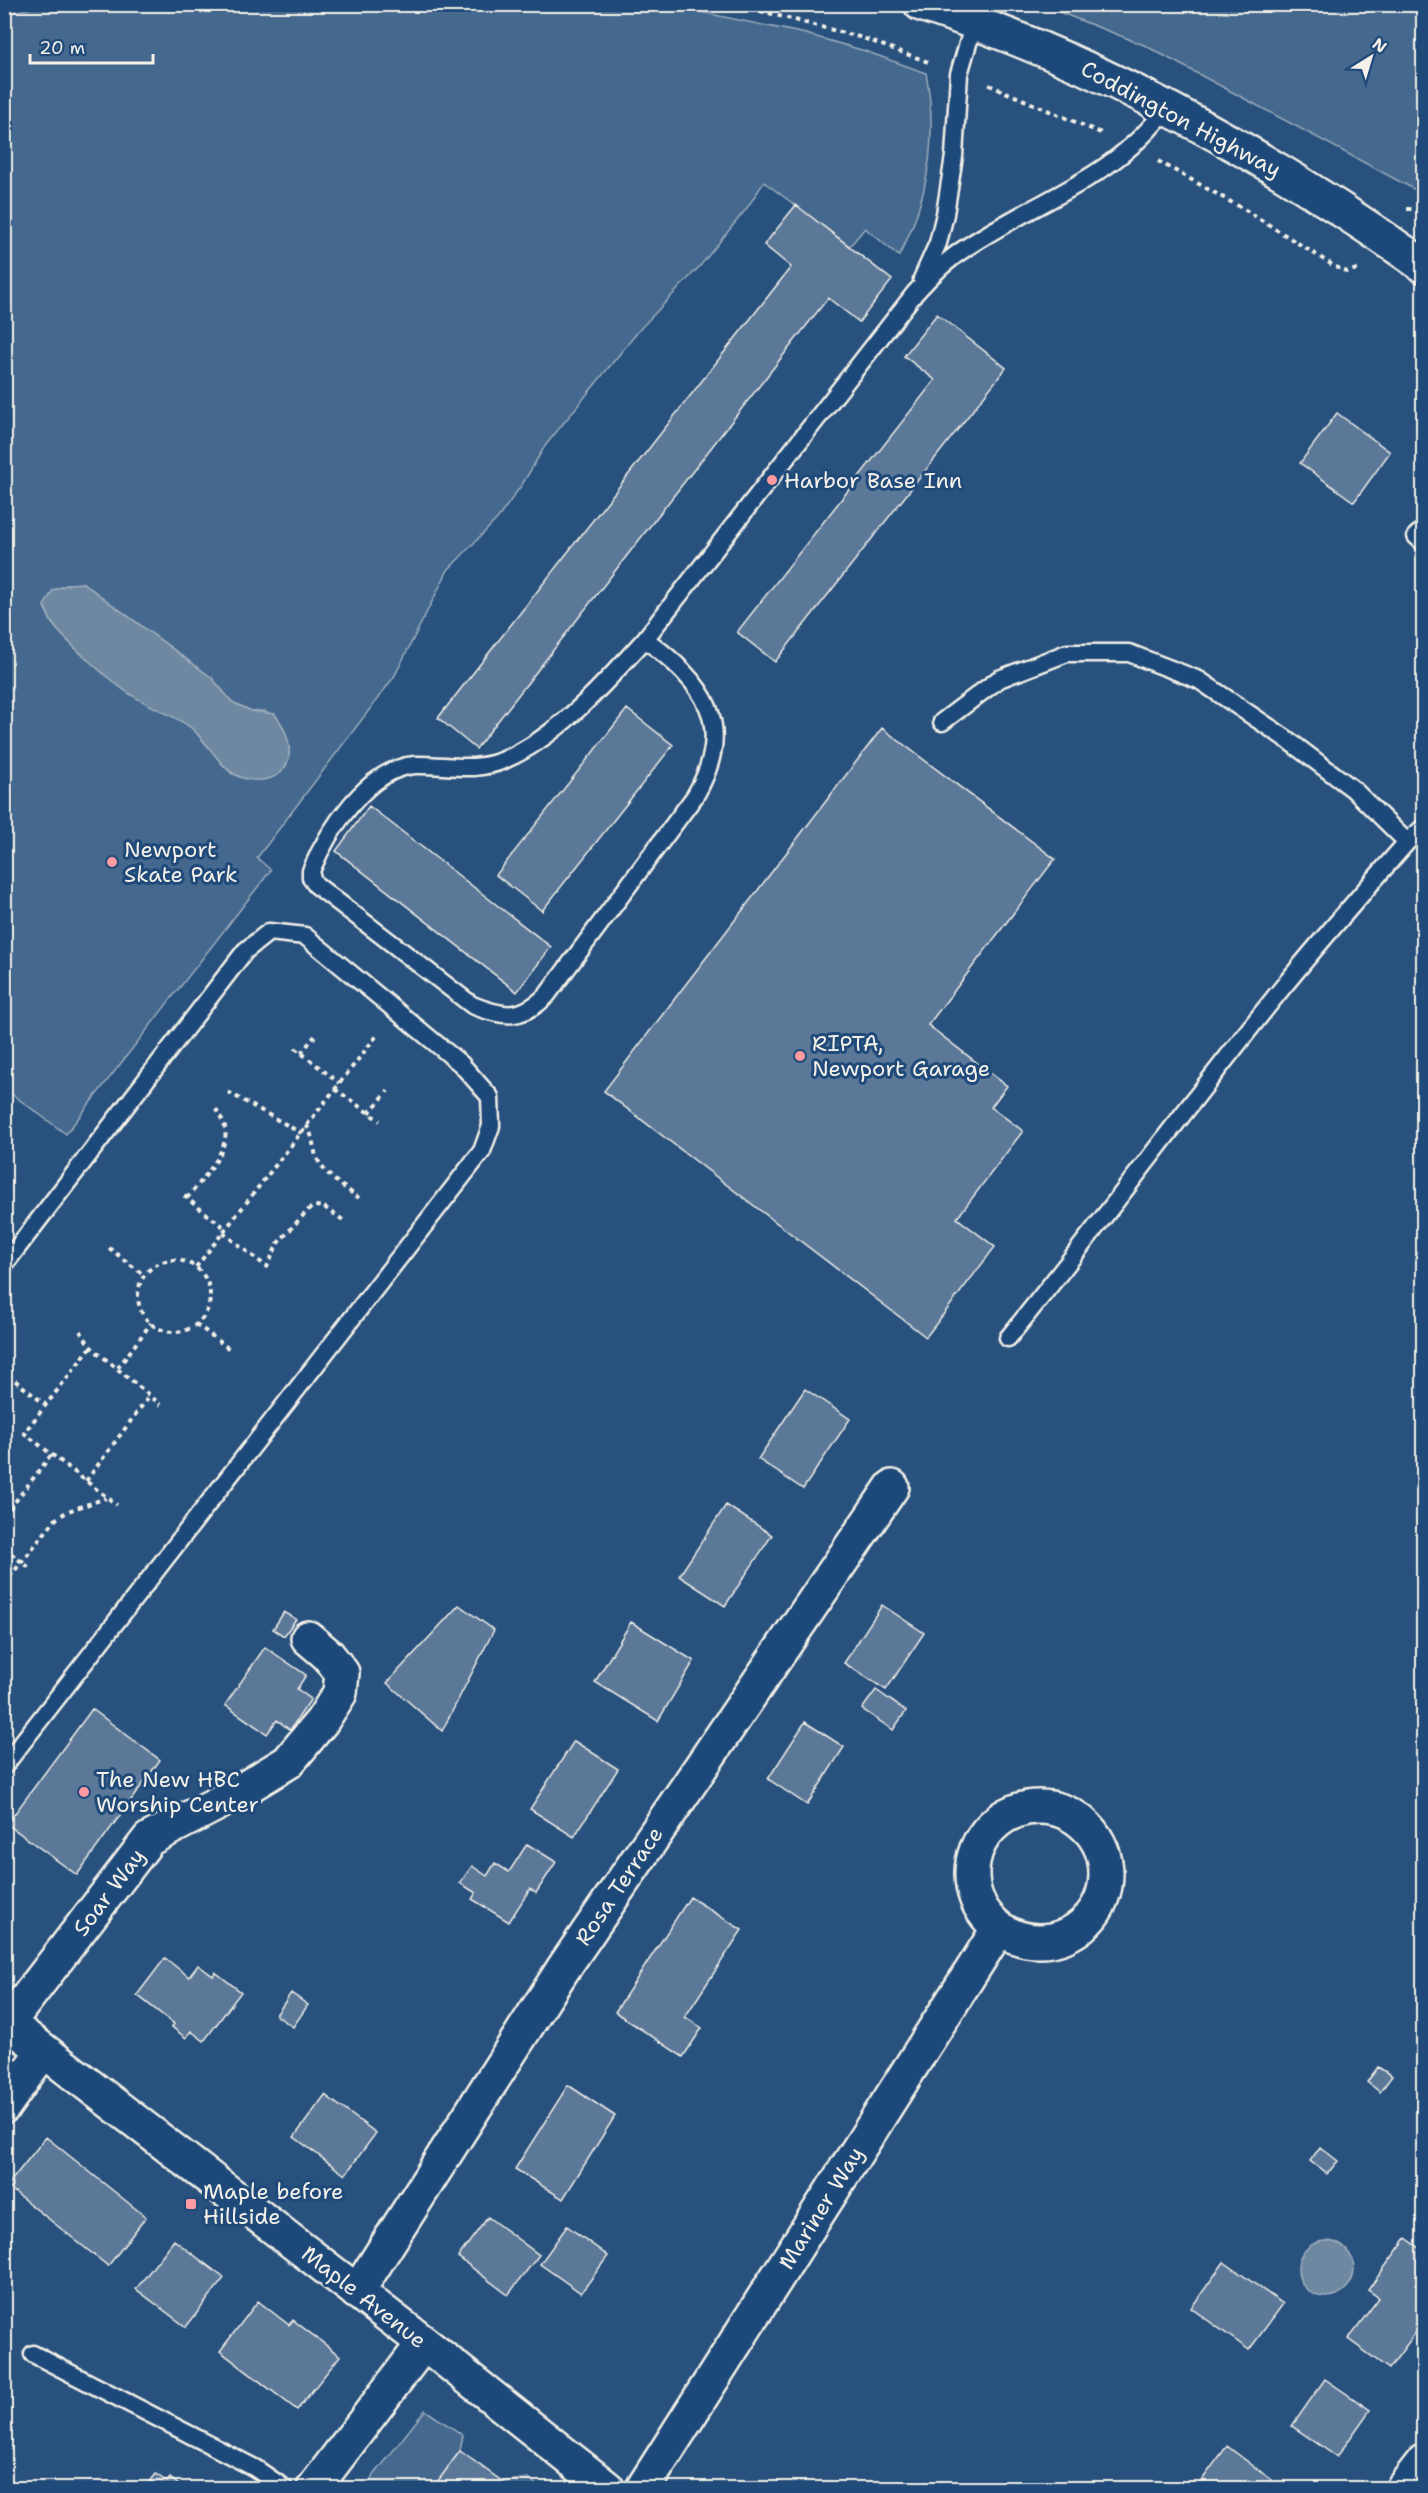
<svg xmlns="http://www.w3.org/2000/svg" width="1428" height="2493" viewBox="0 0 1428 2493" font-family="'Shantell Sans',sans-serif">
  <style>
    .green { fill: #45688e; stroke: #9cacbb; stroke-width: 1.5; fill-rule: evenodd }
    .water { fill: #6e88a2; stroke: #a4b2be; stroke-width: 1.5 }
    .building { fill: #5b7899; stroke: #f4f1e8; stroke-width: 1.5 }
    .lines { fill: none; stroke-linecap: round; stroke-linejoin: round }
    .service-casing { stroke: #f4f1e8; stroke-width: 21 }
    .minor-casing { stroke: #f4f1e8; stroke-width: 38 }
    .tertiary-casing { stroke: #f4f1e8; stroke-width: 38 }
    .trunk-casing { stroke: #f4f1e8; stroke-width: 38 }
    .path { stroke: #f4f1e8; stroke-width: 4; stroke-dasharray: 4.5 4.5; stroke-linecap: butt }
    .service { stroke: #1f4a7a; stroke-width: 16 }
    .minor { stroke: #1f4a7a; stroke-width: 33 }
    .tertiary { stroke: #1f4a7a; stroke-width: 33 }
    .trunk { stroke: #1f4a7a; stroke-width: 33 }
    .poi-dot { fill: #ff9aa2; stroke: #1f4a7a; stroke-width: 2 }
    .labels { text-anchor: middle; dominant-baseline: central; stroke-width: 6; stroke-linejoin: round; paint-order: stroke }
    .street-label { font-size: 22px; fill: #f4f1e8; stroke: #1f4a7a }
    .poi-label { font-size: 22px; fill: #f4f1e8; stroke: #1f4a7a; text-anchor: start }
  </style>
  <rect width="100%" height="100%" fill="#28517e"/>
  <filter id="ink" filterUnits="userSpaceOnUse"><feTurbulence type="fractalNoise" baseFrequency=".0167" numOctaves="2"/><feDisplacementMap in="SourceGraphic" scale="12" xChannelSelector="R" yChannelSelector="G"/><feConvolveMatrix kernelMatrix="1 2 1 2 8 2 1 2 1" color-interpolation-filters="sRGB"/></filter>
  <g filter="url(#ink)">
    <path class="green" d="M50,4l617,1 139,29 59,17 61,22c12,64 3,125 -27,183l-34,-28 -15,18 -86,-64 -17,26 -47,58 -60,63 -95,117 -22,37 -25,35 -50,52 -54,107 -137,181 14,12 -205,264 -61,-45 -1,-1075zM83,583l129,95 20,24 19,9h14l-33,63 -40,-46 -24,-16 -38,-18 -47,-39 -31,-32 -8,-17z
      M1041,5h382v189l-279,-149z
      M425,2410l38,25 -3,16 -25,34 4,3h-75z
      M527,2478l14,10h-42l4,-6z"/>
    <path class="water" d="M83,583l129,95 20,24 19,9 24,3c9,12 16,26 14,42 -4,27 -37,29 -55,18 -16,-9 -28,-35 -44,-47 -19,-14 -41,-20 -60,-33 -18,-11 -66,-54 -78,-71 -3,-5 -5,-12 -8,-17l9,-16 16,-6z
      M1298 2269a28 28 0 1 1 56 0a28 28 0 1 1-56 0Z"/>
    <path class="building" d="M796,205l96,75 -33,42 -31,-24 -352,451 -38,-31 353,-451 -27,-22z
      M937,314l69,54 -231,294 -38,-30 198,-252 -31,-24z
      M1337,413l53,39 -36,50 -54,-39z
      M627,709l46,36 -131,166 -46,-36z
      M882,728l173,131 -127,166 79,61 -16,21 32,24 -66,87 38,29 -69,90 -322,-246z
      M369,806l182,141 -34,45 -181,-141z
      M805,1389l45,30 -47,70 -45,-30z
      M726,1505l46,30 -47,71 -46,-30z
      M459,1605l35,25 -52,101 -55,-48z
      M882,1605l42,28 -38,57 -42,-27z
      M284,1612l12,7 -12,17 -11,-7z
      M631,1622l63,39 -36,60 -63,-39z
      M265,1647l41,28 -9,14 14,10 -21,31 -13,-10 -10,14 -42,-29z
      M876,1690l30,21 -13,19 -31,-21z
      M92,1709l68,51 -83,115 -70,-51z
      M805,1722l39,25 -37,58 -39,-26z
      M574,1741l44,28 -44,68 -44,-28z
      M527,1844l29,18 -20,31 -6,-4 -21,33 -37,-23 4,-6 -16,-10 12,-17 15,10 8,-13 14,9z
      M690,1897l52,33 -57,87 17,11 -19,29 -68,-45z
      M165,1958l24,19 9,-12 15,11 2,-4 26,20 -37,49 -13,-10 -5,7 -14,-11 2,-3 -37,-29z
      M291,1993l17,12 -15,22 -17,-12z
      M1378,2067l14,9 -12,16 -13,-10z
      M568,2085l47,31 -52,83 -48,-30z
      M325,2095l51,38 -31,42 -51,-38z
      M46,2137l100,80 -38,49 -101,-80z
      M1320,2147l18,14 -11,13 -17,-13z
      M488,2217l51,38 -31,40 -50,-38z
      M567,2226l41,30 -27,37 -41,-29z
      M1406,2238l18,13v63l-9,11 4,3 -30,41 -41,-30 31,-41 -11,-8z
      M174,2240l50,38 -38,49 -50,-38z
      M1224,2262l59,42 -34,46 -58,-42z
      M258,2301l31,24 4,-5 47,36 -43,54 -77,-59z
      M1325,2379l45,31 -33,47 -45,-31z
      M1227,2446l46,35 -5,7h-72z
      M460,2451l43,31 -4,6h-60l-4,-3z
      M156,2474l11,8 3,-4 13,10h-38z"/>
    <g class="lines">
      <g class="service-casing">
        <path id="service" d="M922,279l16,-36 7,-29 9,-58 5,-82 15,-51
          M1424,529l-8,7 8,7
          M645,639c59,44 92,85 50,157l-148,199c-25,25 -43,23 -75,10l-156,-120 -5,-7v-7c16,-39 57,-103 104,-106 31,-1 59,8 89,-5 54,-23 102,-78 141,-121z
          M645,639l270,-346c16,-18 34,-35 55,-48 70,-46 146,-67 197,-138
          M942,722l57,-43 68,-26h62l70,27 86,58 68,51 54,53
          M4,1265l241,-314 24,-19 36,4 156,128 29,33 1,29 -9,25 -478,615
          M1008,1338c94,-115 181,-235 275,-351 40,-49 82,-97 124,-145l17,-15
          M33,2354l222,114 29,20"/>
      </g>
      <g class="minor-casing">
        <path id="minor" d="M972 1874a67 67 0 1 1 134 0a67 67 0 1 1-134 0Z
          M8,2023l141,-184 83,-43 56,-34 34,-41 18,-28 2,-20 -14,-18 -20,-17
          M4,2106l39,-55
          M357,2292l206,-323 329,-482
          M643,2488l356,-560
          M1403,2488l21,-27"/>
      </g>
      <g class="tertiary-casing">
        <path id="tertiary" d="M4,2020l420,323 183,145
          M314,2488l110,-145"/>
      </g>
      <g class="trunk-casing">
        <path id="trunk" d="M921,4c182,59 348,152 503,262"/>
      </g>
      <path class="path" d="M734,4l129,34 68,25
        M989,85l112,48
        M1158,161l89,50 87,55 13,6 13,-4
        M1407,209h17
        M295,1048l44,35
        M301,1053l14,-17
        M335,1089l45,32
        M228,1092l73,41
        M369,1113l19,-22
        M306,1125c8,11 6,21 11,33 7,17 27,29 42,40
        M184,1196l42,33
        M187,1198c14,-17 43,-47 38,-71 -1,-6 -6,-12 -9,-18
        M223,1233l44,34 11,-24 30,-33 7,-4 9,1 19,13
        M109,1248l35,27
        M138 1296a36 36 0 1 1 72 0a36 36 0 1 1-72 0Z
        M196,1267l182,-233
        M196,1324l36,27
        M80,1331l11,16 70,58
        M91,1347l-67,86 93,72
        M118,1368l33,-45
        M8,1375l38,30
        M86,1481l64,-86
        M4,1516l48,-62
        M4,1548l27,21
        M4,1584l52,-65 12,-8 38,-13"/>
      <use href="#service" class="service"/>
      <use href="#minor" class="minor"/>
      <use href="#tertiary" class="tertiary"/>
      <use href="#trunk" class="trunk"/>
    </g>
  </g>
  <g class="poi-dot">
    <circle cx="772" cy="480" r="6"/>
    <circle cx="112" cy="862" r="6"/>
    <circle cx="800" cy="1056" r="6"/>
    <circle cx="84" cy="1792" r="6"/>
    <rect x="185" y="2198" width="12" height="12" rx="3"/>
  </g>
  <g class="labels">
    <g class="street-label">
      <text transform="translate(1181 119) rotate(28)">Coddington Highway</text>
      <text transform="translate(619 1886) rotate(-56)">Rosa Terrace</text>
      <text transform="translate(109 1892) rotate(-53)">Soar Way</text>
      <text transform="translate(821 2208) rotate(-58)">Mariner Way</text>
      <text transform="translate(364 2297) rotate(38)">Maple Avenue</text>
    </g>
    <g class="poi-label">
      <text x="784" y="480">Harbor Base Inn</text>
      <text x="124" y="849">Newport<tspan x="124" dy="25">Skate Park</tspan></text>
      <text x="812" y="1043">RIPTA,<tspan x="812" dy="25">Newport Garage</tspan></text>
      <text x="96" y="1779">The New HBC<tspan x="96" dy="25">Worship Center</tspan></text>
      <text x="203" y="2191">Maple before<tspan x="203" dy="25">Hillside</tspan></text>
    </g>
  </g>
  <rect width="1428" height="2493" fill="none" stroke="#1f4a7a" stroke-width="24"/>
  <rect x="12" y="12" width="1404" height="2469" fill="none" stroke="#f4f1e8" stroke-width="2" filter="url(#ink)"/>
  <g transform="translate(1371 57) rotate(37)" stroke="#1f4a7a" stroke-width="4.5" paint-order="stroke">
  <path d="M0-4.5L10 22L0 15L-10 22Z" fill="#f4f1e8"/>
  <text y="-9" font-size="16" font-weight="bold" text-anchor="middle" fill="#f4f1e8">N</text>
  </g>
  <path d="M30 54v9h123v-9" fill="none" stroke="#f4f1e8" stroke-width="3"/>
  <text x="39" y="54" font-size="18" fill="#f4f1e8" stroke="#1f4a7a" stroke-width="4.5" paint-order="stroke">20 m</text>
</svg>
